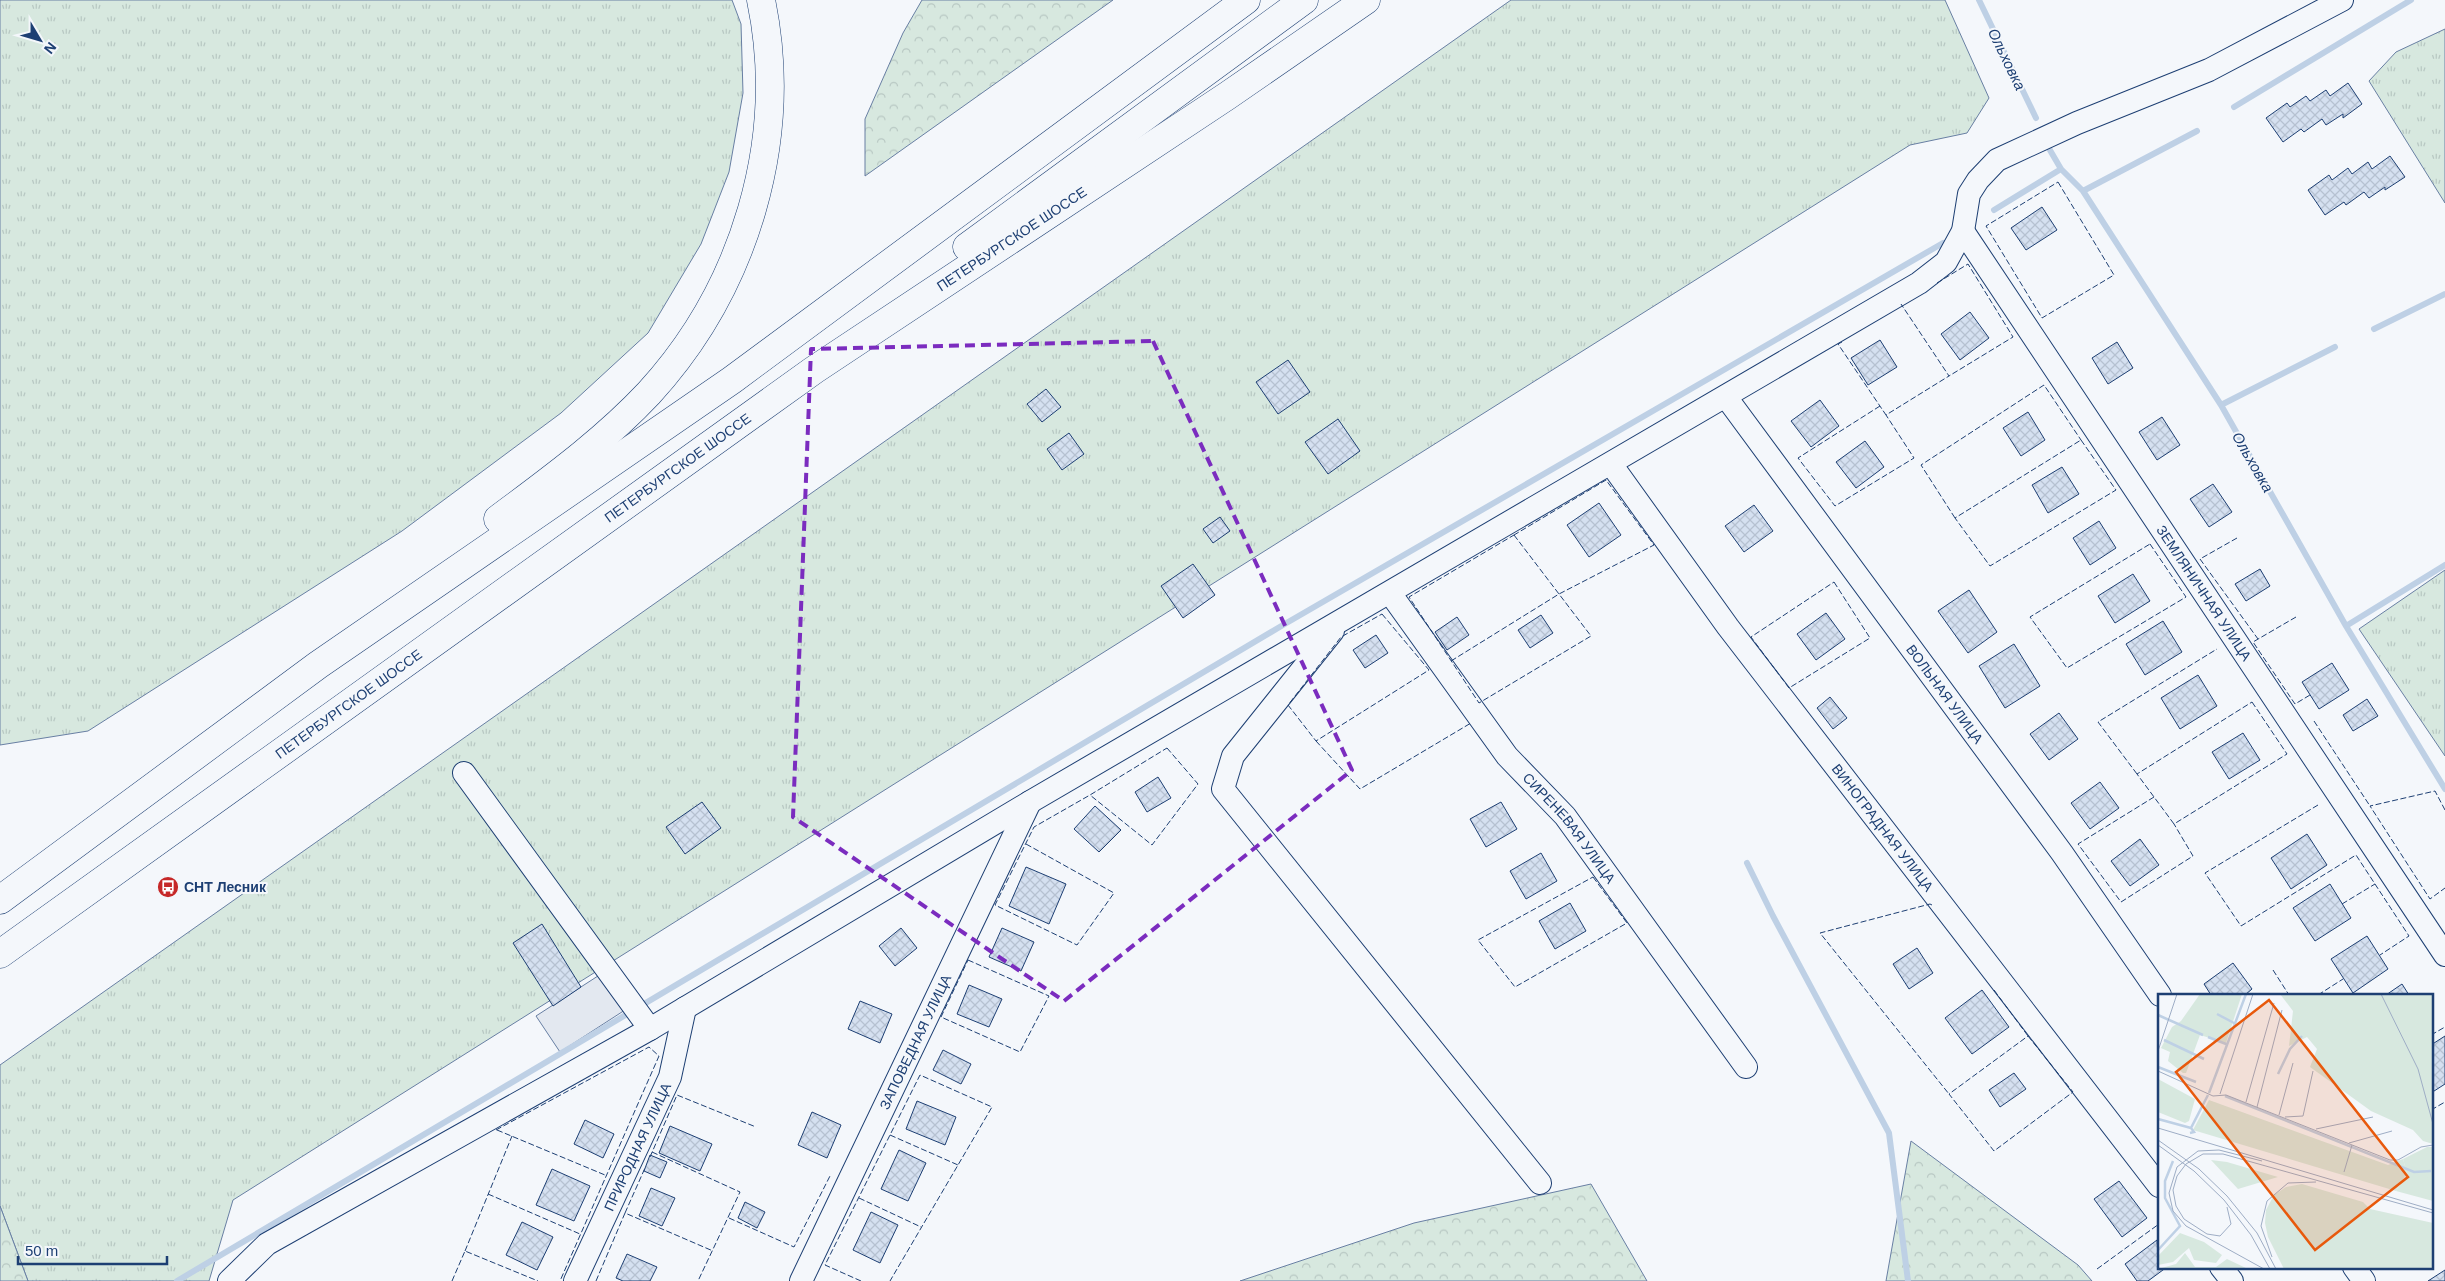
<svg xmlns="http://www.w3.org/2000/svg" width="2445" height="1281" viewBox="0 0 2445 1281" font-family="Helvetica,sans-serif">
  <style>
    .grass { fill: url(#grass-tufts); stroke: #687fa3 }
    .forest { fill: url(#forest-crowns); stroke: #687fa3 }
    .parking { fill: #e3e8f0; stroke: #687fa3 }
    .lines { fill: none; stroke-linecap: round; stroke-linejoin: round }
    .stream { stroke: #bed0e5; stroke-width: 6 }
    .building { fill: url(#building-cross-hatch); stroke: #1d3f73 }
    .minor-casing { stroke: #1d3f73; stroke-width: 24 }
    .major-casing { stroke: #1d3f73; stroke-width: 29 }
    .minor { stroke: #f4f7fb; stroke-width: 22 }
    .major { stroke: #f4f7fb; stroke-width: 28 }
    .fence { stroke: #1d3f73; stroke-width: 1; stroke-dasharray: 6 2.5; stroke-linecap: butt }
    .marked { fill: none; stroke: #7b2cbf; stroke-width: 4; stroke-dasharray: 10 6; stroke-linejoin: round }
    .labels { text-anchor: middle; dominant-baseline: central; stroke-width: 4; stroke-linejoin: round; paint-order: stroke }
    .street-label { font-size: 14px; fill: #1d3f73; stroke: #f4f7fb }
    .poi-label { font-size: 14px; font-weight: bold; fill: #1d3f73; stroke: #f4f7fb; text-anchor: start }
    .water-label { font-size: 15px; font-style: italic; fill: #1d3f73; stroke: #f4f7fb }
    .inset-river { fill: none; stroke: #bed0e5; stroke-width: 2.5 }
    .inset-road { fill: none; stroke: #9eadc5; stroke-width: 1 }
    .view { fill: #e8590c; fill-opacity: 0.15; stroke: #e8590c; stroke-width: 2.5 }
    .inset-edge { fill: none; stroke: #1d3f73; stroke-width: 2.5 }
  </style>
  <defs>
    <pattern id="grass-tufts" width="24" height="20" patternUnits="userSpaceOnUse" patternTransform="scale(1.25)"><rect width="24" height="20" fill="#d7e8df"/><path d="M3 7l-1-3M5 7V3M7 7l1-3M15 17l-1-3M17 17v-4M19 17l1-3" fill="none" stroke="#b8c8c3"/></pattern>
    <pattern id="forest-crowns" width="20" height="18" patternUnits="userSpaceOnUse" patternTransform="scale(1.25)"><rect width="20" height="18" fill="#d7e8df"/><path d="M2 6a3 3 0 1 1 6 0M12 15a3 3 0 1 1 6 0" fill="none" stroke="#b8c8c3"/></pattern>
    <pattern id="building-cross-hatch" width="8" height="8" patternUnits="userSpaceOnUse" patternTransform="scale(1.25)"><rect width="8" height="8" fill="#d5e0f0"/><path d="M0 0l8 8M0 8l8-8" fill="none" stroke="#b6c1d1"/></pattern>
  </defs>
  <rect width="100%" height="100%" fill="#f4f7fb"/>
  <path class="grass" d="M0,0h732l9,24 2,69 -14,79 -28,72 -53,89 -87,80 -159,118 -314,200 -88,14z
    M1511,0h434l44,98 -22,35 -57,12 -1677,1055 -24,81h-181l-28,-75v-141z
    M2445,29v174l-76,-122 27,-29z
    M2445,570v186l-86,-127z"/>
  <path class="forest" d="M922,0h191l-248,176v-57l38,-86z
    M1911,1141l167,124 14,16h-206z
    M1591,1184l56,97h-407l174,-58z
    M0,1206l28,75h-28z"/>
  <path class="parking" d="M601,974l24,36 -65,42 -24,-36z"/>
  <g class="lines">
    <path class="stream" d="M1979,0l57,118
      M2234,107l177,-107
      M2047,145l14,24 22,22 138,214 125,221 99,163
      M2083,191l114,-60
      M1994,210l67,-41
      M2374,329l71,-35
      M2221,405l114,-58
      M2346,626l99,-61
      M1747,863l26,53 116,217 19,148
      M177,1281l1106,-656 660,-382"/>
  </g>
  <path class="building" d="M2348,83l14,21 -19,14v-4l-17,11 -4,-6 -18,13 -3,-3 -18,13 -17,-24 21,-15 3,4 16,-11 4,5 16,-11 4,6z
    M2390,156l15,21 -20,13v-3l-16,11 -5,-6 -18,13 -2,-3 -19,13 -17,-25 21,-15 3,5 16,-12 4,6 16,-12 4,7z
    M2042,207l15,23 -31,20 -15,-22z
    M1970,312l19,26 -29,22 -19,-26z
    M1880,340l17,27 -29,18 -17,-27z
    M2117,342l16,26 -25,16 -16,-26z
    M1288,360l22,32 -32,22 -22,-32z
    M1046,389l15,18 -19,15 -15,-18z
    M1820,400l19,26 -28,21 -20,-26z
    M2028,412l17,28 -24,16 -18,-28z
    M2162,417l18,28 -23,15 -18,-28z
    M1338,419l22,32 -32,23 -23,-32z
    M1069,433l15,21 -22,16 -15,-21z
    M1865,441l19,26 -28,21 -20,-26z
    M2062,467l17,27 -31,19 -16,-28z
    M2213,484l19,28 -23,15 -19,-28z
    M1599,503l22,32 -32,22 -22,-32z
    M1754,505l19,26 -29,21 -19,-26z
    M1220,517l10,14 -17,12 -10,-14z
    M2099,521l17,27 -26,17 -17,-27z
    M1193,564l22,31 -32,23 -22,-32z
    M2260,569l10,17 -24,15 -11,-17z
    M2133,574l17,27 -35,22 -17,-27z
    M1969,590l28,42 -29,21 -30,-42z
    M1826,613l19,26 -29,21 -19,-26z
    M1541,615l12,18 -23,15 -12,-18z
    M1457,617l12,18 -22,15 -12,-18z
    M2163,621l19,31 -37,23 -19,-31z
    M1376,635l12,18 -23,15 -12,-18z
    M2014,644l26,42 -35,22 -26,-42z
    M2332,663l17,27 -30,19 -17,-27z
    M2198,675l19,31 -37,23 -19,-31z
    M1830,697l17,21 -14,11 -16,-21z
    M2367,699l11,17 -25,15 -10,-16z
    M2059,713l19,26 -29,21 -19,-26z
    M2243,733l17,27 -31,19 -17,-27z
    M1158,777l13,21 -24,14 -12,-20z
    M2100,782l19,26 -29,21 -19,-26z
    M702,802l19,26 -36,26 -19,-27z
    M1501,802l16,27 -31,18 -16,-28z
    M1095,806l26,24 -22,22 -25,-23z
    M2307,834l20,31 -36,24 -20,-31z
    M2140,839l19,26 -29,21 -19,-25z
    M1541,853l16,28 -31,18 -16,-28z
    M1026,867l40,17 -17,40 -40,-18z
    M2330,884l21,34 -36,23 -22,-33z
    M1570,903l16,28 -31,18 -16,-28z
    M542,924l39,63 -28,19 -40,-63z
    M901,928l16,20 -22,18 -16,-20z
    M1002,928l32,14 -13,29 -32,-14z
    M2367,936l21,33 -35,24 -22,-34z
    M1917,948l16,25 -24,16 -16,-25z
    M2233,963l19,26 -7,6h-34l-7,-11z
    M2402,984l7,11h-23z
    M969,985l33,14 -13,28 -32,-13z
    M1982,990l27,37 -37,27 -27,-36z
    M860,1001l32,13 -12,29 -32,-14z
    M2445,1036v48l-14,9v-48z
    M943,1050l28,14 -10,20 -28,-14z
    M2014,1073l12,16 -26,18 -11,-17z
    M917,1101l39,16 -11,28 -39,-16z
    M812,1112l29,13 -14,33 -29,-13z
    M585,1120l29,14 -11,24 -29,-14z
    M670,1126l42,18 -12,27 -41,-18z
    M899,1150l27,13 -18,38 -27,-12z
    M650,1155l17,7 -7,16 -16,-7z
    M552,1169l38,17 -16,35 -38,-16z
    M2119,1181l28,37 -25,19 -28,-38z
    M651,1188l24,10 -13,28 -23,-10z
    M745,1202l20,10 -8,16 -19,-10z
    M871,1212l27,13 -18,38 -27,-13z
    M522,1222l31,15 -16,33 -31,-15z
    M2157,1240l2,27h8l-19,14h-11l-12,-17z
    M627,1254l30,13 -7,14h-27l-7,-3z
    M2445,1270v11h-17z"/>
  <g class="lines">
    <g class="minor-casing">
      <g id="minor">
        <path id="s1" d="M1963,231l482,724"/>
        <path id="s2" d="M1726,397l336,456 98,142"/>
        <path id="s3" d="M1611,464l117,163 431,559"/>
        <path id="s4" d="M1390,593l117,163 58,60 181,251"/>
        <path d="M1333,631l-100,125 -10,33 317,394"/>
        <path d="M464,773l186,256"/>
        <path d="M2221,1267l11,14"/>
        <path d="M2354,1267l10,14"/>
        <path d="M229,1281l38,-37 383,-215 380,-227 889,-519 27,-21 17,-31 6,-37 9,-14 19,-20 80,-37 132,-53 133,-70"/>
        <path id="s5" d="M575,1281l95,-204 15,-69"/>
        <path id="s6" d="M801,1281l229,-479"/>
      </g>
    </g>
    <g class="major-casing">
      <g id="major">
        <path d="M967,247l337,-247"/>
        <path d="M498,519c52,-39 106,-78 151,-126 96,-105 141,-253 112,-393"/>
        <path d="M0,900l318,-235 414,-285 514,-380"/>
        <path id="s7" d="M0,954l814,-584 413,-274 139,-96"/>
      </g>
    </g>
    <use href="#minor" class="minor"/>
    <use href="#major" class="major"/>
    <path class="fence" d="M2058,182l56,93 -72,43 -56,-92z
      M1937,283l31,-19 45,73 -64,39
      M1842,342l-4,2 48,71 63,-39 -48,-72
      M1880,406l-82,52 37,48 79,-48 -28,-43
      M2081,440l35,50 -126,76 -35,-48z
      M1955,518l-34,-53 123,-80 37,55
      M1514,535l77,101 -112,67 -70,-106z
      M2237,538l-37,21 58,80
      M2150,544l36,53 -119,71 -37,-51z
      M1834,582l36,56 -81,50 -38,-51z
      M1382,614l47,56 -113,71 -28,-36 53,-68z
      M2296,617l-43,25 42,62 15,-9
      M1451,661l108,-67 95,-49 -48,-65 -92,55
      M2252,702l35,52 -113,70 -37,-50z
      M2314,721l56,85
      M1316,741l44,48 111,-66
      M1167,748l31,36 -46,61 -62,-50z
      M2137,774l-39,-52 119,-73
      M2154,797l-76,47 43,58 72,-46 -19,-32
      M2318,805l-113,68 36,53 115,-71 53,81 -29,19
      M2445,810l-10,-19 -65,15 60,93 15,-11
      M1026,844l88,49 -37,52 -82,-40 39,-78 56,-32
      M1593,877l34,46 -112,64 -37,-47z
      M2342,904l33,-20
      M1932,905l-2,-1 -110,29 129,161
      M968,960l81,36 -29,56 -79,-35z
      M2273,970l16,25
      M1994,990l34,46
      M2318,995l25,-16
      M2431,1035l14,-8
      M2028,1036l45,56 -79,59 -45,-57z
      M2431,1110l14,-8
      M496,1130l153,-83 10,9 -99,225
      M497,1130l108,45
      M890,1135l68,30
      M652,1152l88,40 -42,89
      M650,1157l27,-62 79,32
      M488,1194l92,40
      M859,1198l62,29
      M625,1213l20,-45
      M729,1218l65,29 37,-73
      M465,1251l47,-115
      M2097,1269l62,-45
      M452,1281l13,-30 73,30
      M596,1281l29,-68 88,38
      M861,1281l-36,-16 95,-190 72,32 -102,174"/>
  </g>
  <path class="marked" d="M1153,341l199,429 -288,231 -271,-184 18,-468z"/>
  <defs>
    <g id="bus-disc" transform="scale(1.125)"><circle r="9.5" fill="#c62828" stroke="#f4f7fb"/><path d="M-5-6H5V4H4V6H2V4H-2V6H-4V4H-5ZM-3.5-4V0h7V-4ZM-3.5 1.2v1.5H-2V1.2ZM2 1.2v1.5H3.5V1.2Z" fill="#fff"/></g>
  </defs>
  <g fill-rule="evenodd">
    <use href="#bus-disc" x="168" y="887"/>
  </g>
  <g class="labels">
    <g class="street-label">
      <text stroke="none"><textPath href="#s7" startOffset="1239">ПЕТЕРБУРГСКОЕ ШОССЕ</textPath></text>
      <text stroke="none"><textPath href="#s7" startOffset="834">ПЕТЕРБУРГСКОЕ ШОССЕ</textPath></text>
      <text stroke="none"><textPath href="#s1" startOffset="435">ЗЕМЛЯНИЧНАЯ УЛИЦА</textPath></text>
      <text stroke="none"><textPath href="#s2" startOffset="369">ВОЛЬНАЯ УЛИЦА</textPath></text>
      <text stroke="none"><textPath href="#s7" startOffset="429">ПЕТЕРБУРГСКОЕ ШОССЕ</textPath></text>
      <text stroke="none"><textPath href="#s3" startOffset="454">ВИНОГРАДНАЯ УЛИЦА</textPath></text>
      <text stroke="none"><textPath href="#s4" startOffset="296">СИРЕНЕВАЯ УЛИЦА</textPath></text>
      <text stroke="none"><textPath href="#s6" startOffset="265">ЗАПОВЕДНАЯ УЛИЦА</textPath></text>
      <text stroke="none"><textPath href="#s5" startOffset="148">ПРИРОДНАЯ УЛИЦА</textPath></text>
    </g>
    <g class="poi-label">
      <text x="184" y="887">СНТ Лесник</text>
    </g>
    <g class="water-label">
      <text transform="translate(2007 59) rotate(64)">Ольховка</text>
      <text transform="translate(2253 462) rotate(60)">Ольховка</text>
    </g>
  </g>
  <g transform="translate(2158 994)">
    <rect width="275" height="275" fill="#f4f7fb"/>
    <path d="M42,0h42l-16,49 -26,-8 -14,38h-3l-15,-12 2,-9 -9,-4 11,-21 9,-6zM0,85l37,20 -6,22 -4,2 -27,-11zM51,106l179,65 15,-6 4,14 -11,18 -203,-61zM144,190l61,18 7,7 63,14v46h-149l-16,-32 -3,-14 1,-13 8,-15 12,-8zM22,239l24,9 18,13 -6,8 -22,-3 -5,-12 -16,14 -15,3v-9zM27,259l10,14h21l11,-8 21,10h-90l18,-5z" fill="#d7e8df"/>
    <path d="M122,0h153v150l-10,-3 -10,-11 -42,-19 -61,-44 7,-18 -10,-12 -18,9 4,-35zM269,153h6v54l-37,-10 11,-17 -4,-15zM53,166l16,2 51,15 -40,12z" fill="#d7e8df"/>
    <path d="M275,159v32l-6,13v-20z" fill="#d7e8df"/>
    <path class="inset-river" d="M59,20l17,9M0,21l45,20M50,43l18,7M6,46l40,19M0,73l38,15M120,80l12,-25 12,-13M51,99l37,-99M67,102l189,76 17,-1M0,125l33,9M32,139l4,-1 -3,-4 17,-33M0,256l22,-24 -15,-28v-17l8,-20"/>
    <path class="inset-road" d="M223,0l37,75 15,55M0,57l19,-57M0,77l55,25 13,-1 164,65h8l23,-13 12,-2M62,100l33,-100M88,108l28,-99M99,113l25,-97M121,121l14,-52M127,123l18,-1 10,-45M0,134l275,82M158,135l57,-12M0,146l41,29 28,27 30,37 19,36M191,149l43,-12M0,151l36,26 30,29 27,35 19,34M104,167l-43,-11 -21,1 -21,16 -8,26 4,18 13,15 78,43M186,178l8,-27M69,213l4,17 -11,12 -13,-2 -23,-15 -8,-13 -3,-16 4,-14 9,-12 17,-10h20l210,59M114,263l-11,-31 6,-25 21,-18 28,-1"/>
    <path class="view" d="M111,6l139,177 -93,73 -139,-178z"/>
    <rect width="275" height="275" class="inset-edge"/>
  </g>
  <g transform="translate(40 40) rotate(128)" stroke="#f4f7fb" stroke-width="4" paint-order="stroke">
  <path d="M0-4L9 19L0 12L-9 19Z" fill="#1d3f73"/>
  <text y="-8" font-size="14" font-weight="bold" text-anchor="middle" fill="#1d3f73">N</text>
  </g>
  <path d="M18 1256v8h149v-8" fill="none" stroke="#1d3f73" stroke-width="2.5"/>
  <text x="25" y="1256" font-size="15" fill="#1d3f73" stroke="#f4f7fb" stroke-width="4" paint-order="stroke">50 m</text>
</svg>
